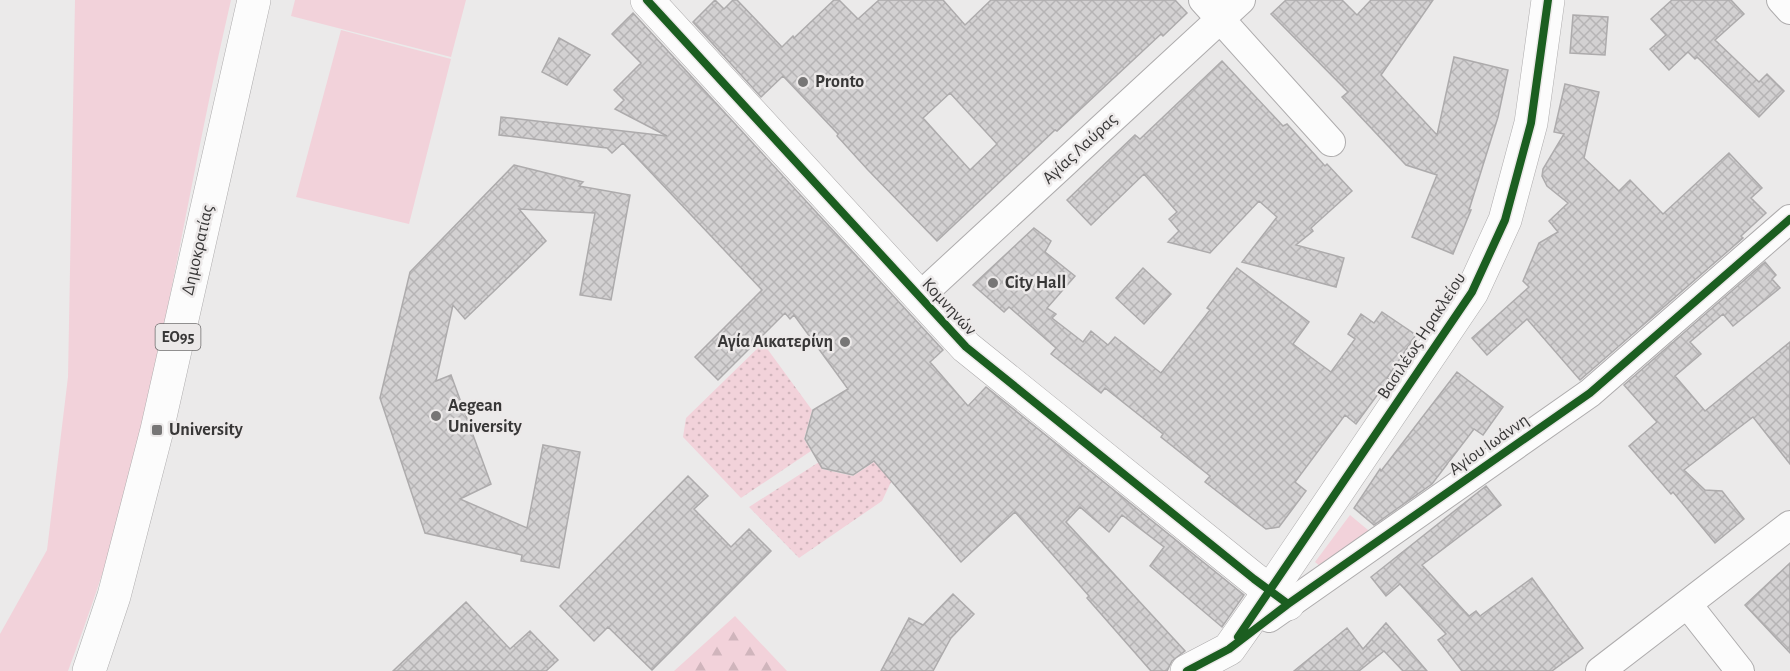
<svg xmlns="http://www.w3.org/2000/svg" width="1790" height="671" viewBox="0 0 1790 671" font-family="'Alegreya Sans',sans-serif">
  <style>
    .grass { fill: url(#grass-dots) }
    .forest { fill: url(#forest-firs) }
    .park { fill: #f2d2da }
    .building { fill: url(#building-cross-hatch); stroke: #adabac; stroke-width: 1.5; fill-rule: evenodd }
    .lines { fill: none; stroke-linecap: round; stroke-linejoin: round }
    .minor-casing { stroke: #aeacad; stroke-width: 30 }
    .tertiary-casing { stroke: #aeacad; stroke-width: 34 }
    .primary-casing { stroke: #aeacad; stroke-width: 34 }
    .minor { stroke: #fcfcfc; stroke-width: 28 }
    .tertiary { stroke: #fcfcfc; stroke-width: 33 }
    .primary { stroke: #fcfcfc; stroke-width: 33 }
    .cycleway-casing { stroke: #ece9e9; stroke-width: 11 }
    .cycleway { stroke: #1b5e20; stroke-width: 8 }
    .poi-dot { fill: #777676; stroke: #ece9e9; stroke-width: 2 }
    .labels { text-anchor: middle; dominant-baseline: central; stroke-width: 5; stroke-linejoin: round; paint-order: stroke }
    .shield { fill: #ece9e9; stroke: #6e6c6c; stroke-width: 1.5 }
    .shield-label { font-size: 16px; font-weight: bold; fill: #383737 }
    .poi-label { font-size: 18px; font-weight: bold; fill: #383737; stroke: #ece9e9; text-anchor: start }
    .street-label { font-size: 18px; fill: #383737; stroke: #ece9e9 }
  </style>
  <defs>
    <pattern id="grass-dots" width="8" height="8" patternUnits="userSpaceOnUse" patternTransform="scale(1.5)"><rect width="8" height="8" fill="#f2d2da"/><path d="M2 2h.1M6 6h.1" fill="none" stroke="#d0b5bc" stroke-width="1.8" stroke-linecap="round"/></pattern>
    <pattern id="forest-firs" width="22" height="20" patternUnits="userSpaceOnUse" patternTransform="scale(1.5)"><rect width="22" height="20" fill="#f2d2da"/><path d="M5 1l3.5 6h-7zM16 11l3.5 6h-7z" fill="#d0b5bc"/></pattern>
    <pattern id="building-cross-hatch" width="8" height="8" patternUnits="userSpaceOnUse" patternTransform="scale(1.5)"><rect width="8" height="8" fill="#d3d1d2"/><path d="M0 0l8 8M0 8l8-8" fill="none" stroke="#b6b4b5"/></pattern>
  </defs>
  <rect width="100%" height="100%" fill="#ebeaea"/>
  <path class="grass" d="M763,343l49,67 -8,29 7,12 -70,47 -58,-61 3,-19z
    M913,436l12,15 -34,31 -9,19 -83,57 -50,-51 70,-45 3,7 31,7z"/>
  <path class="forest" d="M735,616l52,55h-113z"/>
  <path class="park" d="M75,0h156c-36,155 -61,312 -98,467 -17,70 -40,137 -65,204h-68v-37l47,-84 21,-173z
    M295,0h171l-15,57 -160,-41z
    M341,30l110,29 -42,165 -113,-27z
    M1350,515l24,20 -47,37 -12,-10z"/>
  <path class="building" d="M715,0l9,9 9,-9h4l45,47 11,-11 1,2 40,-38h5l19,19 21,-19h64l22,25 26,-25h184l12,13 -24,23 -2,-2 -104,97 -2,-1 -118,111 -69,-71 -31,-34 1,-2 -55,-58 -22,21 -68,-75zM950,93l47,51 -27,26 -47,-52z
    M1286,0h56l15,15 14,-15h62l-52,75 56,60 17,-78 54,13 -10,47 -29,93h2l-18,44 -41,-17 25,-62 -31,-10 -64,-68 6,-5 -77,-78z
    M1672,0h59l13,14 -29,26 44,42 8,-8 17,17 -25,26 -62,-60 -2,2 -7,-7 -19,18 -19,-21 16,-14 -15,-16z
    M633,13l310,337 -13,12 38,44 18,-19 258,208 -22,32 -72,-61 14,-19 -42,-32 -13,17 -29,-25 -14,15 119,129 -13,10 -5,10h-16l-64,-73 2,-2 -74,-84 -54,50 -87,-101 -21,14 -31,-7 -17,-29 8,-29 35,-21 -54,-74 -4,4 -5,-6 -67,67 -23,-23 67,-67 -139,-147 -11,10 -5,-5 -108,-13 2,-18 166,19 -52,-27 9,-9 -10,-10 27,-27 -29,-29z
    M1573,15l35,2 -3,38 -35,-2z
    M559,38l31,17 -23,30 -25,-13z
    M1222,61l61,65 4,-2 38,42 2,-2 25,27 -41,37 2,3 -17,14 48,13 -8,29 -94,-25 35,-45 -18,-16 -49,52 -42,-11 11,-11 -10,-12 8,-7 -33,-38 -53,51 -24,-25 68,-65 5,4z
    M1565,84l34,8 -15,66 35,33 11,-11 33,34 66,-61 33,35 -11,10 15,15 -25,23 2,2 -163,142 -53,-61 -40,36 -15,-17 57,-51 -6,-6 16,-38 19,-11 -9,-11 19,-18 -21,-17 -5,-10 1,-7 21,-35 -10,-2z
    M514,165l69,17 -4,4 51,9 -19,105 -31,-5 15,-82 -76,-4 27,32 -81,78 -12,-14 -17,76 15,-6 40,109 -31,15 67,29 16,-83 37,7 -21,116 -38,-7 1,-6 -97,-22 -45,-135 30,-126z
    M1034,228l17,13 -6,11 30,24 -28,32 9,6 -4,4 31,24 8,-11 17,14 7,-8 46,36 49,-63 -3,-2 30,-40 72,54 -16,22 38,28 24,-33 -7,-5 13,-20 13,9 8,-11 34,23 -29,43 2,1 -33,45 -11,-9 -50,67 11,9 -27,36 -13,2 -61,-47 5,-6 -49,-39 2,-3 -58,-46 -4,5 -50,-39 5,-6 -47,-41 -5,5 -31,-27z
    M1765,262l11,13 -4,4 8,9 -47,38 -10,-12 -33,28 11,12 -26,22 30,35 85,-69v122l-37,-47 -69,53 21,20 17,1 22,28 -29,24 -42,-51 -2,2 -42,-48 28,-24 -33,-37z
    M1143,268l28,26 -27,30 -28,-26z
    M1457,372l46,35 -20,28 -9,-6 -42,55 -58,41 -20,-17 26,-39 1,2z
    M688,476l20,20 -14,13 37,38 18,-18 22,22 -119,119 -44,-43 -14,14 -34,-35z
    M1486,486l15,19 -79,60 47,51 7,-5 4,5 52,-38 51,70 -31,23h-90l-24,-31 8,-6 -46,-50 -14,12 -15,-19z
    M1790,563v90l-45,-48z
    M953,594l21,20 -23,24 -18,33h-52l28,-53 14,7z
    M466,602l44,47 20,-18 28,29 -12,11h-153z
    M1386,623l41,48h-24l-19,-20 -25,20h-65l53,-43 16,21z"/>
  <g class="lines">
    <g class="minor-casing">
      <path id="minor" d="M1203,0l128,142
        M1781,0l9,10
        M919,297l322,-297
        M1688,605l52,66
        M1269,618l321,-225 200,-174
        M1600,671l190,-146"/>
    </g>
    <g class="tertiary-casing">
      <path id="tertiary" d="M647,0l319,347 288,232 34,25
        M1187,671l42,-22 52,-74 191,-283 33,-72 26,-97 17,-123"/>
    </g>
    <g class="primary-casing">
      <path id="primary" d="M89,671l25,-75 43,-166 97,-430"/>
    </g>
    <use href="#minor" class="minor"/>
    <use href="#tertiary" class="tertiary"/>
    <use href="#primary" class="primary"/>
    <g class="cycleway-casing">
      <path id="cycleway" d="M647,0l319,347 288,232 34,25
        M1238,637l234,-345 33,-72 26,-97 17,-123
        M1187,671l42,-22 59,-45 302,-211 200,-174"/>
    </g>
    <use href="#cycleway" class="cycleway"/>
  </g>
  <g class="poi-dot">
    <circle cx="803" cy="82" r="6"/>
    <circle cx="993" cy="283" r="6"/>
    <circle cx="845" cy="342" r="6"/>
    <circle cx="436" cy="416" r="6"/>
    <rect x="151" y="424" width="12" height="12" rx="3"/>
  </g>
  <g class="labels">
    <rect class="shield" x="155.5" y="324" width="45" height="26" rx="4.5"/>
    <g class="shield-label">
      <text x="178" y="337">ΕΟ95</text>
    </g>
    <g class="poi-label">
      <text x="815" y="82">Pronto</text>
      <text x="1005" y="283">City Hall</text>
      <text x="833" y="342" text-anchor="end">Αγία Αικατερίνη</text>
      <text x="448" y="406">Aegean<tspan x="448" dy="21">University</tspan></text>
      <text x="169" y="430">University</text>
    </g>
    <g class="street-label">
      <text transform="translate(1080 149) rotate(-43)">Αγίας Λαύρας</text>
      <text transform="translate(198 250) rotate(-77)">Δημοκρατίας</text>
      <text transform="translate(949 307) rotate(47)">Κομνηνών</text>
      <text transform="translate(1422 336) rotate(-57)">Βασιλέως Ηρακλείου</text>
      <text transform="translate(1489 445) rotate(-35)">Αγίου Ιωάννη</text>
    </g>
  </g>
</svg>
